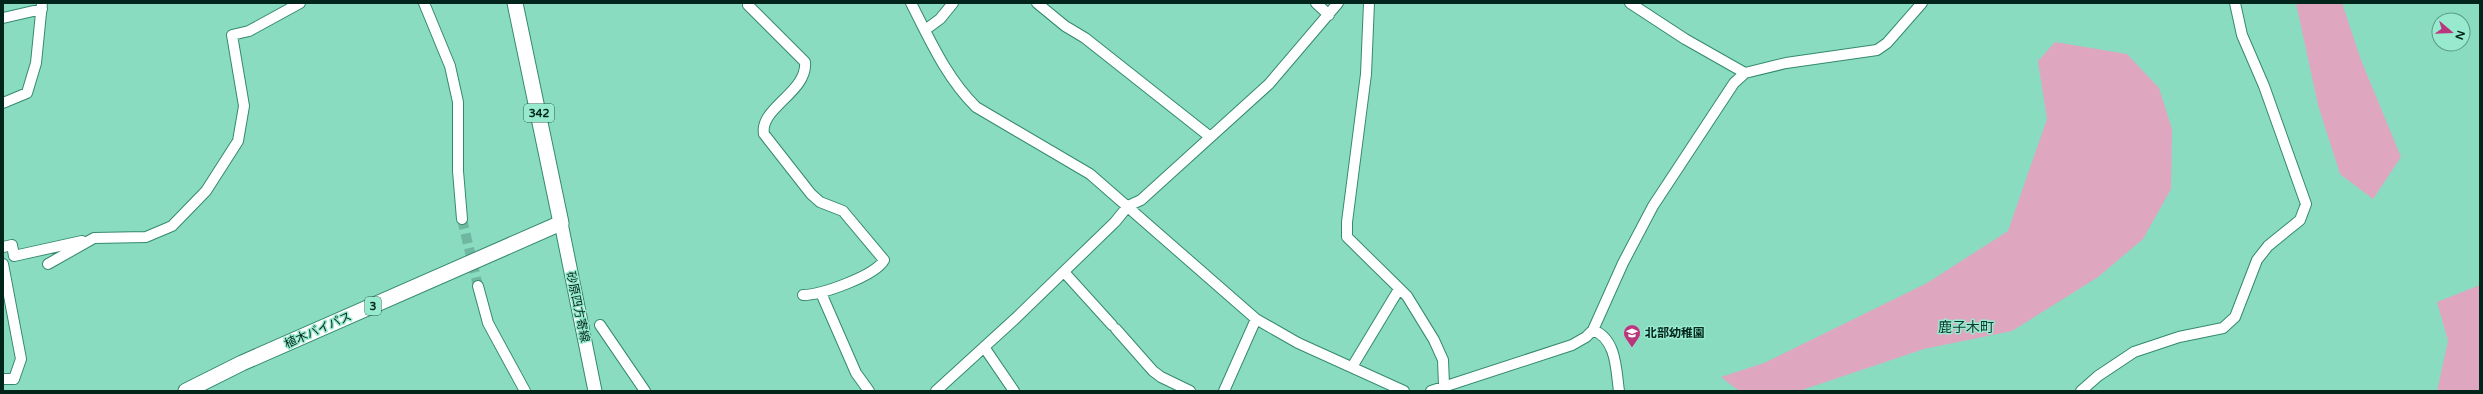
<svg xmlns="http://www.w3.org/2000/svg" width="2483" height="394" viewBox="0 0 2483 394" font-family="'Varela Round','Noto Sans JP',sans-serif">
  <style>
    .green { fill: #dfa6bf }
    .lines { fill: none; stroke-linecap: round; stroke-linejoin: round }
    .minor-tunnel { stroke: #6fb7a0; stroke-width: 10; stroke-dasharray: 10 5; stroke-linecap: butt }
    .minor-casing { stroke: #348970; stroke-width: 12 }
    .major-casing { stroke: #348970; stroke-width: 15 }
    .highway-casing { stroke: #348970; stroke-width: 17 }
    .minor { stroke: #fff; stroke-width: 10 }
    .major { stroke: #fff; stroke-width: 13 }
    .highway { stroke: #fff; stroke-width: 15 }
    .labels { text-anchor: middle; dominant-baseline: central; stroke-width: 3; stroke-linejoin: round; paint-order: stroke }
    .shield { fill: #97eace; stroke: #2e6051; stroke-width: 1 }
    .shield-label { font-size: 11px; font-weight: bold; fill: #01251b }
    .street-label { font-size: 12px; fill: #01251b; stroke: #97eace }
    .poi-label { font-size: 12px; font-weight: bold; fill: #01251b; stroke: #97eace; text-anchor: start }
    .quarter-label { font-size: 14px; fill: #0d3b2e; stroke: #97eace }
  </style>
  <rect width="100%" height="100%" fill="#8adcc1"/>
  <path class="green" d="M2296,3h46l19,57 40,97 -28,42 -33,-25 -22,-69z
    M2055,42l72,12 32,34 13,41 -1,60 -28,50 -45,38 -86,54 -88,18 -125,42h-60l-18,-14 43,-14 163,-80 81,-52 39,-112 -9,-58z
    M2480,285v106h-43l11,-50 -11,-39z"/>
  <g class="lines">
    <path class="minor-tunnel" d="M462,219l16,67"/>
    <g class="minor-casing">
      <path id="minor" d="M424,3l26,63 8,36v69l4,48
        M749,3l-1,2 57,57c3,30 -46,46 -41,72l47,60 9,8 23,9 41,49c-9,16 -63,35 -81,35
        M911,3c19,37 35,74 65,104l114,67 166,145 42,24 106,48
        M1037,3l28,23 20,12 124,98
        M1316,3l13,12
        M1369,3l-3,71 -19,148v15l60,59 27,44 9,20 1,25
        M1630,3l55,36 60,34
        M3,18l39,-9
        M925,30l15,-11 13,-16
        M3,103l24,-10 9,-30 6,-60
        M3,247l9,-2 2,11 68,-15
        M3,264l18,95 -7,20h-11
        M48,264l46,-26 52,-1 26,-11 34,-35 32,-50 6,-35 -12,-71 17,-4 51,-28
        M1064,272l48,53
        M478,286l10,37 37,68
        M821,293l35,80 13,18
        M600,325l45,66
        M1116,329l37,42 8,6 29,14
        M1593,330c24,9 23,41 26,61
        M984,347l30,44
        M1352,367l47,-78
        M936,391l80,-73 99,-96 13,-16 13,-6 128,-116 69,-81
        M1224,391l32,-72
        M1431,391l141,-46 14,-8 7,-7 30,-67 30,-57 81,-123 11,-10 41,-10 91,-13 10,-7 35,-40
        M2081,391l17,-15 36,-24 45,-15 44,-9 12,-11 22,-57 11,-14 32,-26 6,-16 -42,-118 -22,-51 -7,-32"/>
    </g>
    <g class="major-casing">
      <path id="major" d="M561,223l34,168"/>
    </g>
    <g class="highway-casing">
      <path id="highway" d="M186,391l56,-28 319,-140 -46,-220"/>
    </g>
    <use href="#minor" class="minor"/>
    <use href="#major" class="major"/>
    <use href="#highway" class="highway"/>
  </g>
  <defs>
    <g id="school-pin" transform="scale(0.9)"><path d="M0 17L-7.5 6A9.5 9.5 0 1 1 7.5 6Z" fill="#ba377e" stroke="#97eace"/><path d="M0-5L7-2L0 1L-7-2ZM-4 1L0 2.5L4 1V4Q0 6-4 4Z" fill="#fff"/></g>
  </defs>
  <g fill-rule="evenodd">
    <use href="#school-pin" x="1632" y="333"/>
  </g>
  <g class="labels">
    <g class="shield">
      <rect x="524" y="104" width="30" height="18" rx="3"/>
      <rect x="365" y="297" width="16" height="18" rx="3"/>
    </g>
    <g class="shield-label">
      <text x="539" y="113">342</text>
      <text x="373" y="306">3</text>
    </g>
    <g class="street-label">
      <text transform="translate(578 307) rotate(78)">砂原四方寄線</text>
      <text transform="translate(318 330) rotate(-24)">植木バイパス</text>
    </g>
    <g class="poi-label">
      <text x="1645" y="333">北部幼稚園</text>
    </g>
    <g class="quarter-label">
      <text x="1966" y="327">鹿子木町</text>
    </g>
  </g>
  <rect width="2483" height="394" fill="none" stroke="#01251b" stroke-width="8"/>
  <g transform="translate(2451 32) rotate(109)"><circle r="19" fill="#97eace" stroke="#5b9b86"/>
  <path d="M0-3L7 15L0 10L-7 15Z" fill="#ba377e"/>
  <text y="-6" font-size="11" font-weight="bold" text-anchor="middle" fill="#01251b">N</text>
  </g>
</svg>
